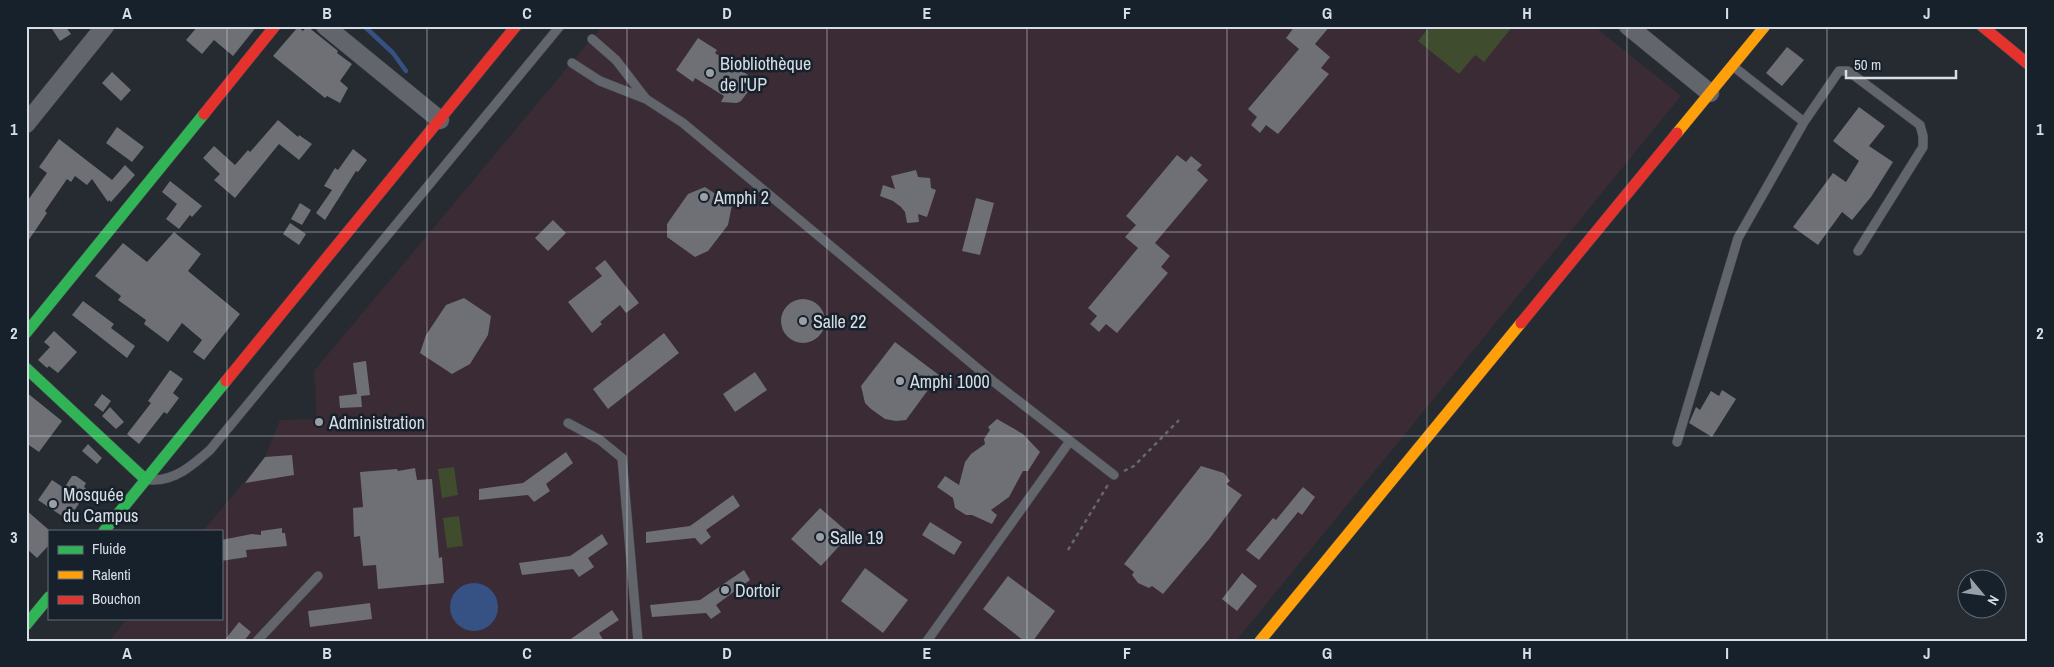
<svg xmlns="http://www.w3.org/2000/svg" width="2054" height="667" viewBox="0 0 2054 667" font-family="'Archivo Narrow',sans-serif">
  <style>
    .education { fill: #3a2b34 }
    .green { fill: #3f4d2e }
    .water { fill: #365183 }
    .lines { fill: none; stroke-linecap: round; stroke-linejoin: round }
    .stream { stroke: #365183; stroke-width: 4.5 }
    .building { fill: #6e7075 }
    .lane-casing { stroke: #44484e; stroke-width: 10 }
    .street-casing { stroke: #44484e; stroke-width: 19 }
    .fast-casing { stroke: #44484e; stroke-width: 12 }
    .slow-casing { stroke: #44484e; stroke-width: 12 }
    .jam-casing { stroke: #44484e; stroke-width: 12 }
    .path { stroke: #65696d; stroke-width: 2.5; stroke-dasharray: 4 4; stroke-linecap: butt }
    .lane { stroke: #62666c; stroke-width: 9 }
    .street { stroke: #62666c; stroke-width: 18 }
    .fast { stroke: #30b455; stroke-width: 11 }
    .slow { stroke: #ff9f0a; stroke-width: 11 }
    .jam { stroke: #e5322d; stroke-width: 11 }
    .grid { fill: none; stroke: #d7dde5; stroke-width: 1; stroke-opacity: 0.55 }
    .poi-dot { fill: #999fa6; stroke: #17212c; stroke-width: 2 }
    .labels { text-anchor: middle; dominant-baseline: central; stroke-width: 5; stroke-linejoin: round; paint-order: stroke }
    .poi-label { font-size: 18px; fill: #d7dde5; stroke: #17212c; text-anchor: start }
    .neatline { fill: none; stroke: #d7dde5; stroke-width: 2 }
    .grid-label { font-size: 16px; text-anchor: middle; font-weight: bold; fill: #d7dde5 }
  </style>
  <rect width="100%" height="100%" fill="#262b31"/>
  <path class="education" d="M602,26h992l87,70 -445,545h-1127l19,-23h93v-87h-18l62,-74 15,-37 37,-1 -3,-48z"/>
  <path class="green" d="M1430,26h81l1,1 -28,35 -9,-7 -16,19 -41,-33z
    M454,467l4,28 -16,3 -4,-29z
    M459,516l4,30 -16,2 -4,-30z"/>
  <path class="water" d="M450 607a24 24 0 1 1 48 0a24 24 0 1 1-48 0Z"/>
  <g class="lines">
    <path class="stream" d="M364,26l29,27 13,18"/>
  </g>
  <path class="building" d="M50,26h15l6,8 -11,7z
    M198,26h59l-24,30 -19,-16 -12,14 -16,-14z
    M307,26l31,25 -1,2 15,11 -12,17 8,7 -8,15 -13,-7 -2,2 -52,-42 25,-29 5,4z
    M1295,26h35l-15,18 15,13 -9,11 8,6 -51,60 -12,-9 -6,8 -9,-8 6,-8 -9,-8 51,-60 -13,-11z
    M698,38l19,12 -2,3 33,22 -2,5 4,9 -9,12 -4,2 -16,-1 3,-6 -29,-18 -2,4 -17,-12z
    M1787,47l17,13 -22,26 -16,-13z
    M112,72l19,18 -10,11 -19,-18z
    M1859,107l26,19 -16,20 24,16 -22,35 -19,23 -10,-8 -24,33 -25,-18 40,-54 13,9 13,-21 -26,-20z
    M278,120l20,17 1,-2 13,9 -13,16 -20,-16 -44,54 -21,-18 6,-6 -17,-16 11,-12 21,19 13,-15 2,2z
    M117,127l27,20 -12,15 -26,-19z
    M59,139l53,41 13,-15 10,10 -24,27 -2,-2 -1,2 -16,-23 -5,6 -12,-9 -4,6 -4,-3 -22,32 2,2 -21,31v-41l21,-30 -8,-6z
    M353,149l14,11 -9,12 -2,-1 -31,49 -9,-7 16,-23 -8,-4 11,-18 3,2z
    M1177,155l9,7 5,-6 11,9 -5,5 11,10 -53,63 15,13 -9,11 7,6 -51,60 -11,-9 -7,8 -9,-8 7,-8 -9,-8 50,-60 -13,-11 11,-12 -10,-9z
    M916,170l2,7 12,1 1,10 5,2 -9,27 -9,-3 1,8 -12,1 -2,-11 -4,-5 -8,-6 -13,-5 3,-11 12,4 -4,-13z
    M170,181l32,25 -10,11 -2,-2 -11,14 -13,-10 11,-15 -15,-12z
    M705,187l27,18 -4,20 -20,26 -13,6 -28,-20v-13l21,-30z
    M976,198l18,5 -14,52 -18,-4z
    M300,203l11,7 -9,15 -11,-6z
    M553,220l13,13 -18,18 -13,-13z
    M290,223l16,11 -7,11 -16,-11z
    M174,232l27,22 -13,17 52,43 -36,46 -11,-8 9,-12 -20,-17 -14,19 -24,-18 2,-4 -28,-20 3,-4 -26,-20 28,-33 24,19z
    M605,260l34,43 -13,10 -6,-8 -20,17 2,2 -10,9 -24,-31 34,-26 -7,-8z
    M464,298l27,18 -3,19 -18,29 -18,10 -32,-21 6,-18 20,-30z
    M781 321a22 22 0 1 1 44 0a22 22 0 1 1-44 0Z
    M83,301l31,23 -3,4 24,18 -8,12 -55,-43z
    M54,331l23,21 -19,21 -9,-7 -2,2 -9,-8 12,-13 -6,-5z
    M664,333l15,20 -71,56 -15,-20z
    M895,342l44,33 -33,45 -10,1 -11,-2 -14,-10 -6,-6 -4,-17z
    M366,361l4,34 -9,1 1,11 -22,1 -1,-12 18,-2 -4,-31z
    M170,370l13,9 -10,14 6,5 -12,16 -3,-2 -25,32 -12,-10 24,-31 -3,-2z
    M755,372l12,18 -32,22 -12,-18z
    M1722,390l14,9 -24,38 -23,-14 7,-16 4,3 11,-19 8,5z
    M26,392l36,29 -23,31 -13,-9z
    M102,394l9,7 -8,11 -9,-7z
    M110,407l14,15 -8,7 -14,-13z
    M997,419l26,15 17,18 -12,19h-5l-14,26 -18,13 6,5 -5,9 -20,-9h-6l-11,-7 -2,-10 -16,-11 8,-11 14,9 6,-23 6,-8 14,-10 -1,-5 6,-9 -2,-3z
    M88,444l14,14 -5,6 -15,-13z
    M566,452l7,11 -27,21 4,7 -16,11 -6,-7 -49,5v-11l44,-6z
    M292,455l2,20 -49,8 20,-26z
    M1201,466l23,7 6,8 -4,3 16,11 -32,43 -47,56 -11,-8 -3,2 -11,-5 -6,-8 2,-3 -10,-8z
    M415,468l2,12 15,-1 7,79 3,-1 2,26 -66,6 -2,-24 -13,1 -3,-30 -6,1 -1,-29 10,-1 -3,-35 37,-3 1,2z
    M72,476h4l10,7 -2,4 4,3 -20,30 -30,-20 14,-20 12,8z
    M1303,487l12,10 -13,18 -4,-3 -39,48 -13,-10 27,-32 3,2z
    M733,495l7,11 -34,24 5,7 -10,8 -6,-7 -49,5v-11l44,-6z
    M820,508l30,26 -29,32 -30,-27z
    M26,510l23,20v15l-12,13 -11,-10z
    M930,522l32,20 -8,13 -32,-20z
    M282,528v5h3l2,13 -41,4 1,7 -26,4v-21l31,-6 9,1v-4z
    M602,534l6,10 -20,14 6,9 -15,10 -6,-8 -51,6 -3,-12 51,-7z
    M865,568l43,32 -25,33 -42,-32z
    M744,570l6,10 -34,25 5,7 -10,7 -5,-6 -54,4 -2,-12 50,-5z
    M1242,573l15,13 -20,25 -15,-12z
    M1008,576l47,35 -22,30h-9l-41,-32z
    M370,603l2,16 -62,8 -2,-16z
    M612,610l7,10 -20,13 5,8h-36z
    M239,622l12,10 -7,9h-20z"/>
  <g class="lines">
    <g class="lane-casing">
      <path id="lane" d="M592,39l24,21 30,39
        M572,63l28,18 46,18 37,24 311,259 120,93
        M1734,67l70,55
        M568,423l32,17 22,18 16,183
        M1677,442l61,-204 66,-116 35,-51h9l72,54 3,11v11l-65,104
        M151,480c24,1 42,-15 59,-30l350,-424
        M257,641l61,-65
        M927,641l143,-200"/>
    </g>
    <g class="street-casing">
      <path id="street" d="M325,26l115,94
        M1628,26l82,67
        M26,124l79,-98"/>
    </g>
    <g class="fast-casing">
      <path id="fast" d="M26,333l178,-219
        M26,368l120,112
        M104,531l122,-150
        M26,625l23,-28"/>
    </g>
    <g class="slow-casing">
      <path id="slow" d="M1677,133l88,-107
        M1260,641l261,-318"/>
    </g>
    <g class="jam-casing">
      <path id="jam" d="M1982,26l46,38
        M204,114l71,-88
        M1521,323l156,-190
        M226,381l290,-355"/>
    </g>
    <path class="path" d="M1124,471l10,-5 45,-46
      M1068,550l41,-67"/>
    <use href="#lane" class="lane"/>
    <use href="#street" class="street"/>
    <use href="#fast" class="fast"/>
    <use href="#slow" class="slow"/>
    <use href="#jam" class="jam"/>
  </g>
  <path class="grid" d="M227,26v615M427,26v615M627,26v615M827,26v615M1027,26v615M1227,26v615M1427,26v615M1627,26v615M1827,26v615M26,232h2002M26,436h2002"/>
  <g class="poi-dot">
    <circle cx="710" cy="73" r="5"/>
    <circle cx="704" cy="197" r="5"/>
    <circle cx="803" cy="321" r="5"/>
    <circle cx="900" cy="381" r="5"/>
    <circle cx="319" cy="422" r="5"/>
    <circle cx="53" cy="504" r="5"/>
    <circle cx="820" cy="537" r="5"/>
    <circle cx="725" cy="590" r="5"/>
  </g>
  <g class="labels">
    <g class="poi-label">
      <text x="720" y="63">Biobliothèque<tspan x="720" dy="21">de l'UP</tspan></text>
      <text x="714" y="197">Amphi 2</text>
      <text x="813" y="321">Salle 22</text>
      <text x="910" y="381">Amphi 1000</text>
      <text x="329" y="422">Administration</text>
      <text x="63" y="494">Mosquée<tspan x="63" dy="21">du Campus</tspan></text>
      <text x="830" y="537">Salle 19</text>
      <text x="735" y="590">Dortoir</text>
    </g>
  </g>
  <rect width="2054" height="667" fill="none" stroke="#17212c" stroke-width="55"/>
  <rect x="48" y="530" width="175" height="90" fill="#17212c" stroke="#646c76"/>
  <rect x="58" y="546" width="25" height="8" fill="#30b455" stroke="#646c76"/>
  <text x="92" y="554" font-size="15" fill="#d7dde5">Fluide</text>
  <rect x="58" y="571" width="25" height="8" fill="#ff9f0a" stroke="#646c76"/>
  <text x="92" y="580" font-size="15" fill="#d7dde5">Ralenti</text>
  <rect x="58" y="596" width="25" height="8" fill="#e5322d" stroke="#646c76"/>
  <text x="92" y="604" font-size="15" fill="#d7dde5">Bouchon</text>
  <g transform="translate(1982 594) rotate(119)"><circle r="24" fill="#17212c" stroke="#646c76"/>
  <path d="M0-4L9 19L0 12L-9 19Z" fill="#999fa6"/>
  <text y="-8" font-size="14" font-weight="bold" text-anchor="middle" fill="#d7dde5">N</text>
  </g>
  <path d="M1846 70v8h110v-8" fill="none" stroke="#d7dde5" stroke-width="2.5"/>
  <text x="1854" y="70" font-size="15" fill="#d7dde5" stroke="#17212c" stroke-width="4" paint-order="stroke">50 m</text>
  <rect x="28" y="28" width="1998" height="612" class="neatline"/>
  <g class="grid-label">
    <text x="127" y="19">A</text>
    <text x="327" y="19">B</text>
    <text x="527" y="19">C</text>
    <text x="727" y="19">D</text>
    <text x="927" y="19">E</text>
    <text x="1127" y="19">F</text>
    <text x="1327" y="19">G</text>
    <text x="1527" y="19">H</text>
    <text x="1727" y="19">I</text>
    <text x="1927" y="19">J</text>
    <text x="14" y="135">1</text>
    <text x="2040" y="135">1</text>
    <text x="14" y="339">2</text>
    <text x="2040" y="339">2</text>
    <text x="14" y="543">3</text>
    <text x="2040" y="543">3</text>
    <text x="127" y="659">A</text>
    <text x="327" y="659">B</text>
    <text x="527" y="659">C</text>
    <text x="727" y="659">D</text>
    <text x="927" y="659">E</text>
    <text x="1127" y="659">F</text>
    <text x="1327" y="659">G</text>
    <text x="1527" y="659">H</text>
    <text x="1727" y="659">I</text>
    <text x="1927" y="659">J</text>
  </g>
</svg>
